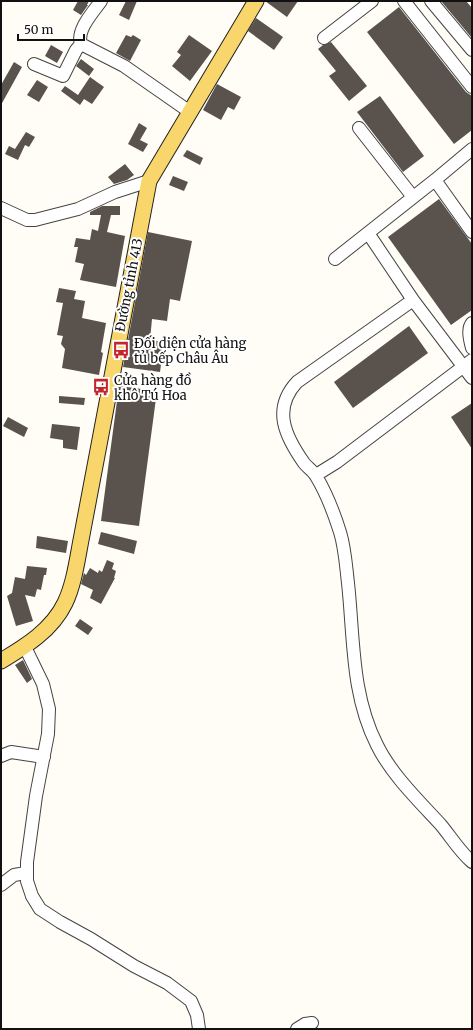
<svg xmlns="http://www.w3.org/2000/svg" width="473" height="1030" viewBox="0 0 473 1030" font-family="Merriweather,serif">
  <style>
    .building { fill: #5a524d }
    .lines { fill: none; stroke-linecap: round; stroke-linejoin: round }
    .minor-casing { stroke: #444; stroke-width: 14 }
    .major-casing { stroke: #222; stroke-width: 17 }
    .minor { stroke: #fff; stroke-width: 12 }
    .major { stroke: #f9d66b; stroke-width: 15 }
    .labels { text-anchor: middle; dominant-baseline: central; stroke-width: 4; stroke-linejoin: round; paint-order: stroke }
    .street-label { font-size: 13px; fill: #111; stroke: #fff }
    .poi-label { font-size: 13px; fill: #111; stroke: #fff; text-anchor: start }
  </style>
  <rect width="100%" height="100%" fill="#fffdf5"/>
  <path class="building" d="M78,1h11l-2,4h1l-7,10 -8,-5z
    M126,1h11l-8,19 -10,-5z
    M265,1h33l-11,16z
    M441,1h25l6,7v30z
    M399,7l67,85 6,4v34l-18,14 -87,-112z
    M256,18l27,19 -9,13 -26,-19z
    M126,35l5,2 2,-2 8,5 -11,21 -14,-8z
    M189,35l23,16 -22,30 -18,-15 9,-11 -4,-3z
    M331,42l36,44 -18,15 -20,-25 7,-5 -18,-22 5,-4z
    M51,45l12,7 -6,11 -12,-7z
    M81,59l13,10 -5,7 -13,-10z
    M14,62l8,5 -21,38v-20z
    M90,77l14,10 -12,17 -8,-5 -4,6 -19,-14 4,-5 13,9z
    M37,80l11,7 -9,15 -12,-7z
    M217,84l24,13 -7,13 -6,-3 -7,13 -18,-10z
    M380,96l44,60 -21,16 -46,-60z
    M139,123l8,5 -7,12 8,4 -5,8 -15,-8z
    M26,132l9,5 -6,10 -4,-2 -7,15 -13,-6 4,-8 6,3z
    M187,150l16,8 -3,7 -17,-9z
    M125,164l9,11 -7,5 -13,4 -6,-7z
    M173,176l15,6 -4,9 -15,-6z
    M439,199l33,45v66l-21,15 -63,-88z
    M102,206h18v9h-9l-4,17 18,4 -9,51 -36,-7 4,-16 -9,-2 3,-15h-4l2,-9 14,2 2,-11 6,2 3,-16h-11v-3z
    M148,232l44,9 -12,60 -10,-2 -3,22 -15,-2 -2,21 14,2 -4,30 -37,-5z
    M59,288l17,3 -2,8 11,2 -3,17 24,5 -5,29 2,1 -4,22 -37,-7 3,-19 -4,-5 2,-8 -6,-1 6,-32 -7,-1z
    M409,326l19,27 -75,55 -19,-26z
    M119,386l38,5 -18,135 -38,-5z
    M59,396l26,2 -1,7 -25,-2z
    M472,403v46l-21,-32z
    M8,417l20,11 -4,9 -21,-11z
    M52,424l28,3 -3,23 -14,-2v-8l-13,-2z
    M101,532l36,9 -3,13 -36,-10z
    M37,536l31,5 -2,12 -30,-5z
    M107,560l7,3 -2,6 4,2 -2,7h1l-14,26 -11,-6 3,-8 -12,-6 3,-11 2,2 4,-7 8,5 1,-3 3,2z
    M27,566l20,2 -1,7h-2l-3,15 -4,-1 -2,8 -10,-2 8,26 -17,5 -9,-30 5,-3 3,-16 10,2z
    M80,619l13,9 -5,7 -13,-9z
    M23,660l9,19 -5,4 -12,-18z"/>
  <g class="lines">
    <g class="minor-casing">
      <path id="minor" d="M101,1c-7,10 -25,29 -20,43l43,22 66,46
        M404,1l68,86
        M431,1l41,49
        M324,38l48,-37
        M34,64l29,12 13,-26 5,-6
        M359,128l54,69
        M435,180l37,52
        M1,208l26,12h8l43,-11 37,-17 34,-11
        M368,233l45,67 59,78
        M335,259l100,-79 37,-31
        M413,300l-116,82c-25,27 -12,54 7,81 4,5 9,8 12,13 11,18 18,37 24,56 5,16 6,34 8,51 6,55 3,111 29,162 14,29 42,56 64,80 10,12 19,27 31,37
        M472,323c-5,6 -2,17 0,25
        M316,475l21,-13 135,-102
        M25,647l18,37 6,25 -1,25 -12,62 -9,66v19l5,15 8,13 20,13 31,17 43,27 33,17 24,18 6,14 2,14
        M1,756l10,-4 33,5
        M1,885l13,-10 12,-2
        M297,1029l8,-5 7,-1"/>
    </g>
    <g class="major-casing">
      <path id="major" d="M1,661c25,-15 51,-31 64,-58 9,-19 12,-42 16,-63l68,-359 107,-180"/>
    </g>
    <use href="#minor" class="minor"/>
    <use href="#major" class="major"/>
  </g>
  <defs>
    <g id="bus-bare" transform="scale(1.38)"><path d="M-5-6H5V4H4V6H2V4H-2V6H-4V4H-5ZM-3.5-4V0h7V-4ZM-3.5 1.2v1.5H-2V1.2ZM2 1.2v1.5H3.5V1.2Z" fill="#c4262e" stroke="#fff" stroke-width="2.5" paint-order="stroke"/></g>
  </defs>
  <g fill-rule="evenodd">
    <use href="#bus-bare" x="121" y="350"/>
    <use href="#bus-bare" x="101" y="387"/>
  </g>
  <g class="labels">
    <g class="street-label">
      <text transform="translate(129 285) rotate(-79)">Đường tỉnh 413</text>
    </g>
    <g class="poi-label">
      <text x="134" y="343">Đối diện cửa hàng<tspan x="134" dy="15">tủ bếp Châu Âu</tspan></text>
      <text x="114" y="380">Cửa hàng đồ<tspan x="114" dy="15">khô Tú Hoa</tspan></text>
    </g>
  </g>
  <rect width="473" height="1030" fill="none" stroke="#111111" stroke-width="4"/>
  <path d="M18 34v6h66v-6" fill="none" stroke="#111111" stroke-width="2"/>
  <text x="24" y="34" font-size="12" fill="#111111" stroke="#ffffff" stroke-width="3" paint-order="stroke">50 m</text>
</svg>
